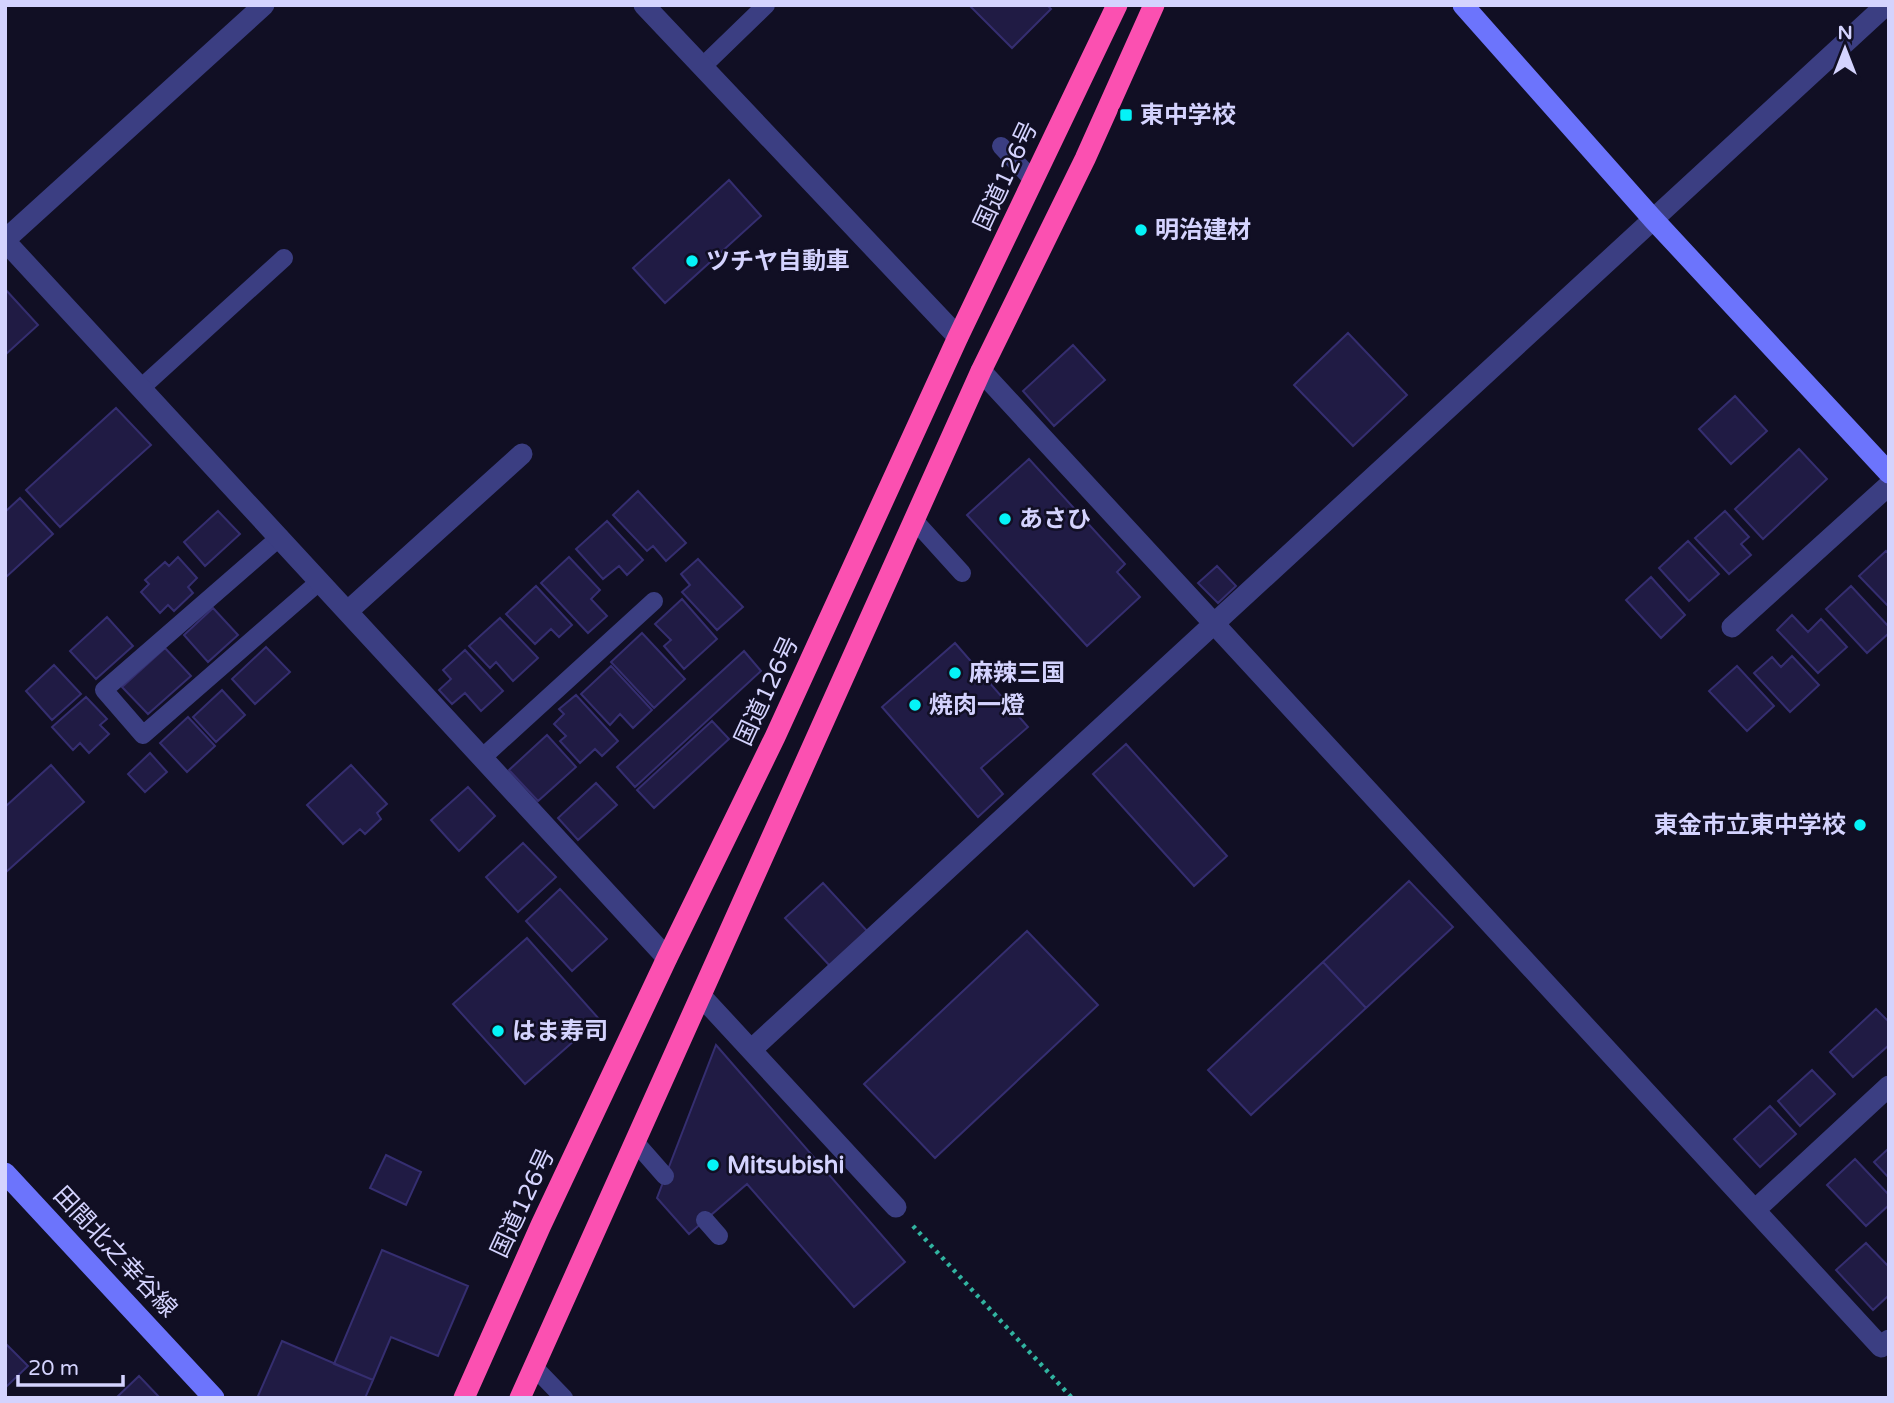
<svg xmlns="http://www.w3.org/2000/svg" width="1894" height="1403" viewBox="0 0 1894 1403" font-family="'Varela Round','Noto Sans JP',sans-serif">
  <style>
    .building { fill: #201b44; stroke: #352e70; stroke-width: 2 }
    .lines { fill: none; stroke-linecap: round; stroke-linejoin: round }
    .path { stroke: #31b3a0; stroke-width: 4.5; stroke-dasharray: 3.5 5; stroke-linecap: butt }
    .lane { stroke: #3b3e82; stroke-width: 18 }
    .street { stroke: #3b3e82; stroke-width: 21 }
    .secondary { stroke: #6c74fc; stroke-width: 21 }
    .highway { stroke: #fb50b1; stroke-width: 21 }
    .poi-dot { fill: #05f3f7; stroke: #110f24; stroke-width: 2.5 }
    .labels { text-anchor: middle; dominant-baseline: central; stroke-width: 5; stroke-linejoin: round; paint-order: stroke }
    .poi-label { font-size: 24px; font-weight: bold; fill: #d4d3fe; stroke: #110f24; text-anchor: start }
    .street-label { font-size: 24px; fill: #d4d3fe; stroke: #110f24 }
  </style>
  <rect width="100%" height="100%" fill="#110f24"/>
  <path class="building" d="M969,5h78l4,4 -39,39z
    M729,180l32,36 -96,87 -32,-35z
    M5,289l33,36 -33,30z
    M1348,333l59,62 -54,51 -59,-61z
    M1073,345l32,35 -51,46 -31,-35z
    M1735,396l32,35 -36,33 -32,-35z
    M116,408l35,37 -91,82 -34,-37z
    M1799,449l28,30 -64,60 -28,-30z
    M1029,459l96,105 -8,8 23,25 -53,49 -120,-131z
    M638,491l48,52 -20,18 -13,-15 -6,5 -34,-36z
    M20,498l33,36 -48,44v-66z
    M218,511l22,23 -35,32 -21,-24z
    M1725,511l24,26 -8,7 10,11 -22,19 -34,-36z
    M607,521l36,39 -16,15 -8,-9 -16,13 -27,-30z
    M1688,541l31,33 -30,27 -30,-33z
    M1886,551l3,3v53l-30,-31z
    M178,557l19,21 -9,9 5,6 -19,18 -6,-6 -8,8 -19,-21 8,-8 -4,-4 20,-18 4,4z
    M569,557l31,33 -9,9 16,17 -19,17 -47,-50z
    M698,559l45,48 -26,23 -35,-38 8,-7 -9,-11z
    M1217,566l19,20 -18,17 -20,-20z
    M1651,577l34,38 -24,23 -35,-38z
    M536,586l36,39 -13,12 -8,-8 -16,15 -29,-30z
    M1851,586l38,41v6l-22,20 -41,-44z
    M682,599l35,40 -33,30 -20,-23 7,-6 -16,-16z
    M213,608l25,27 -30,27 -24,-27z
    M1792,615l16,17 13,-13 26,28 -29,26 -41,-43z
    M107,617l26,29 -37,33 -26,-28z
    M500,618l38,40 -25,23 -17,-19 -6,6 -21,-22z
    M642,633l43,46 -31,29 -43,-46z
    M955,643l73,84 -47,41 22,26 -25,23 -96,-110z
    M266,647l24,25 -35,32 -23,-25z
    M165,648l26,28 -43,38 -26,-27z
    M465,650l38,41 -22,20 -16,-18 -13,11 -13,-14 12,-11 -8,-9z
    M744,651l17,20 -126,116 -18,-20z
    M1792,656l27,29 -29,27 -36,-39 18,-16 9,10z
    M54,665l27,29 -29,26 -26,-29z
    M611,666l41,44 -19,18 -13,-14 -10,11 -29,-31z
    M1737,666l37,40 -27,25 -38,-40z
    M222,690l23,25 -29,27 -23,-25z
    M576,695l42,46 -16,15 -7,-7 -15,14 -20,-22 6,-5 -12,-12 10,-10 -5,-5z
    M86,697l21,22 -7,6 9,9 -20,19 -9,-10 -7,7 -21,-23z
    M188,717l27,29 -28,26 -27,-29z
    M712,721l17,18 -75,69 -17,-18z
    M547,735l29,32 -38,34 -29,-31z
    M1126,744l101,112 -33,30 -101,-112z
    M150,753l17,19 -22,20 -17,-18z
    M51,765l33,37 -79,71v-66z
    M351,765l36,39 -10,9 4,6 -16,15 -5,-5 -17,15 -36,-39z
    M596,783l21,22 -39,35 -20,-22z
    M468,787l27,29 -36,35 -28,-31z
    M523,843l33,34 -38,35 -32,-35z
    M1409,881l44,46 -87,81 -43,-46z
    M823,883l45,49 -37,35 -46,-49z
    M560,889l47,50 -35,32 -46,-50z
    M1027,931l71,74 -163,153 -71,-74z
    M527,938l72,81 -74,65 -72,-80z
    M1323,962l43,46 -115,107 -43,-45z
    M1876,1009l13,13v23l-36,32 -23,-25z
    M716,1045l189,217 -51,45 -107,-123 -58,50 -32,-36z
    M1812,1070l23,24 -35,32 -22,-25z
    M1770,1106l26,28 -36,33 -26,-28z
    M1889,1148v30l-15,-16z
    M386,1155l35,17 -15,33 -36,-17z
    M1855,1159l34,36v10l-23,21 -39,-41z
    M1866,1243l23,24v28l-16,15 -37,-40z
    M382,1250l86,36 -30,70 -47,-19 -18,43 -39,-16z
    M282,1341l91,39 -8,18h-105l-2,-2z
    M5,1343l23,23 -23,22z
    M139,1376l21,22h-44z"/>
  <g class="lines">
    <path class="path" d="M913,1226l159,172"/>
    <path class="lane" d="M702,67l64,-62
      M1001,146l32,34
      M141,388l143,-130
      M914,520l48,53
      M280,537l-176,153 39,45 177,-154
      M483,757l171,-156
      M636,1143l29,33
      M705,1220l14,16
      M534,1367l30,31"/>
    <path class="street" d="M644,5l314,332
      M5,240l259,-235
      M5,241l662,717
      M981,371l900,976 8,-7
      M348,611l174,-157
      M1732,627l157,-142
      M702,997l194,210
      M751,1050l1135,-1045
      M1755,1210l134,-124"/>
    <path class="secondary" d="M1463,5l189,213 237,255
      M5,1173l209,225"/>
    <path class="highway" d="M464,1398l77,-173 126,-267 108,-221 183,-400 159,-332
      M520,1398l461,-1027 104,-212 69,-154"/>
  </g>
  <g class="poi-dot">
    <rect x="1119" y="108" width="14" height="14" rx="3.5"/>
    <circle cx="1141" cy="230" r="7"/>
    <circle cx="692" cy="261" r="7"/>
    <circle cx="1005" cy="519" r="7"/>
    <circle cx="955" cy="673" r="7"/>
    <circle cx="915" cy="705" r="7"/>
    <circle cx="1860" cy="825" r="7"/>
    <circle cx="498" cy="1031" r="7"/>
    <circle cx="713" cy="1165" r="7"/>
  </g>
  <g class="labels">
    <g class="poi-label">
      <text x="1140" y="115">東中学校</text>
      <text x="1155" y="230">明治建材</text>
      <text x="706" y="261">ツチヤ自動車</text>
      <text x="1019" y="519">あさひ</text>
      <text x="969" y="673">麻辣三国</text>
      <text x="929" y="705">焼肉一燈</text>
      <text x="1846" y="825" text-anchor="end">東金市立東中学校</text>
      <text x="512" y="1031">はま寿司</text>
      <text x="727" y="1165">Mitsubishi</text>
    </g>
    <g class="street-label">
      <text transform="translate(1006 176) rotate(-65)">国道126号</text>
      <text transform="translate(767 691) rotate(-65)">国道126号</text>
      <text transform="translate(523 1203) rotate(-65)">国道126号</text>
      <text transform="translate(115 1252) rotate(47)">田間北之幸谷線</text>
    </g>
  </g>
  <rect width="1894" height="1403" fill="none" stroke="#d4d3fe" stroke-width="14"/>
  <g transform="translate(1845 49)" stroke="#110f24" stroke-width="5" paint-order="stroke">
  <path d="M0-5L12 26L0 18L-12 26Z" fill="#d4d3fe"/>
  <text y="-10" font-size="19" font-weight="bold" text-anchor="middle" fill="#d4d3fe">N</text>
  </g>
  <path d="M18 1375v10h105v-10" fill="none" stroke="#d4d3fe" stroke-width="3.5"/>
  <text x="28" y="1375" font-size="21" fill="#d4d3fe" stroke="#110f24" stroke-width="5" paint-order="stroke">20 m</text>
</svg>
